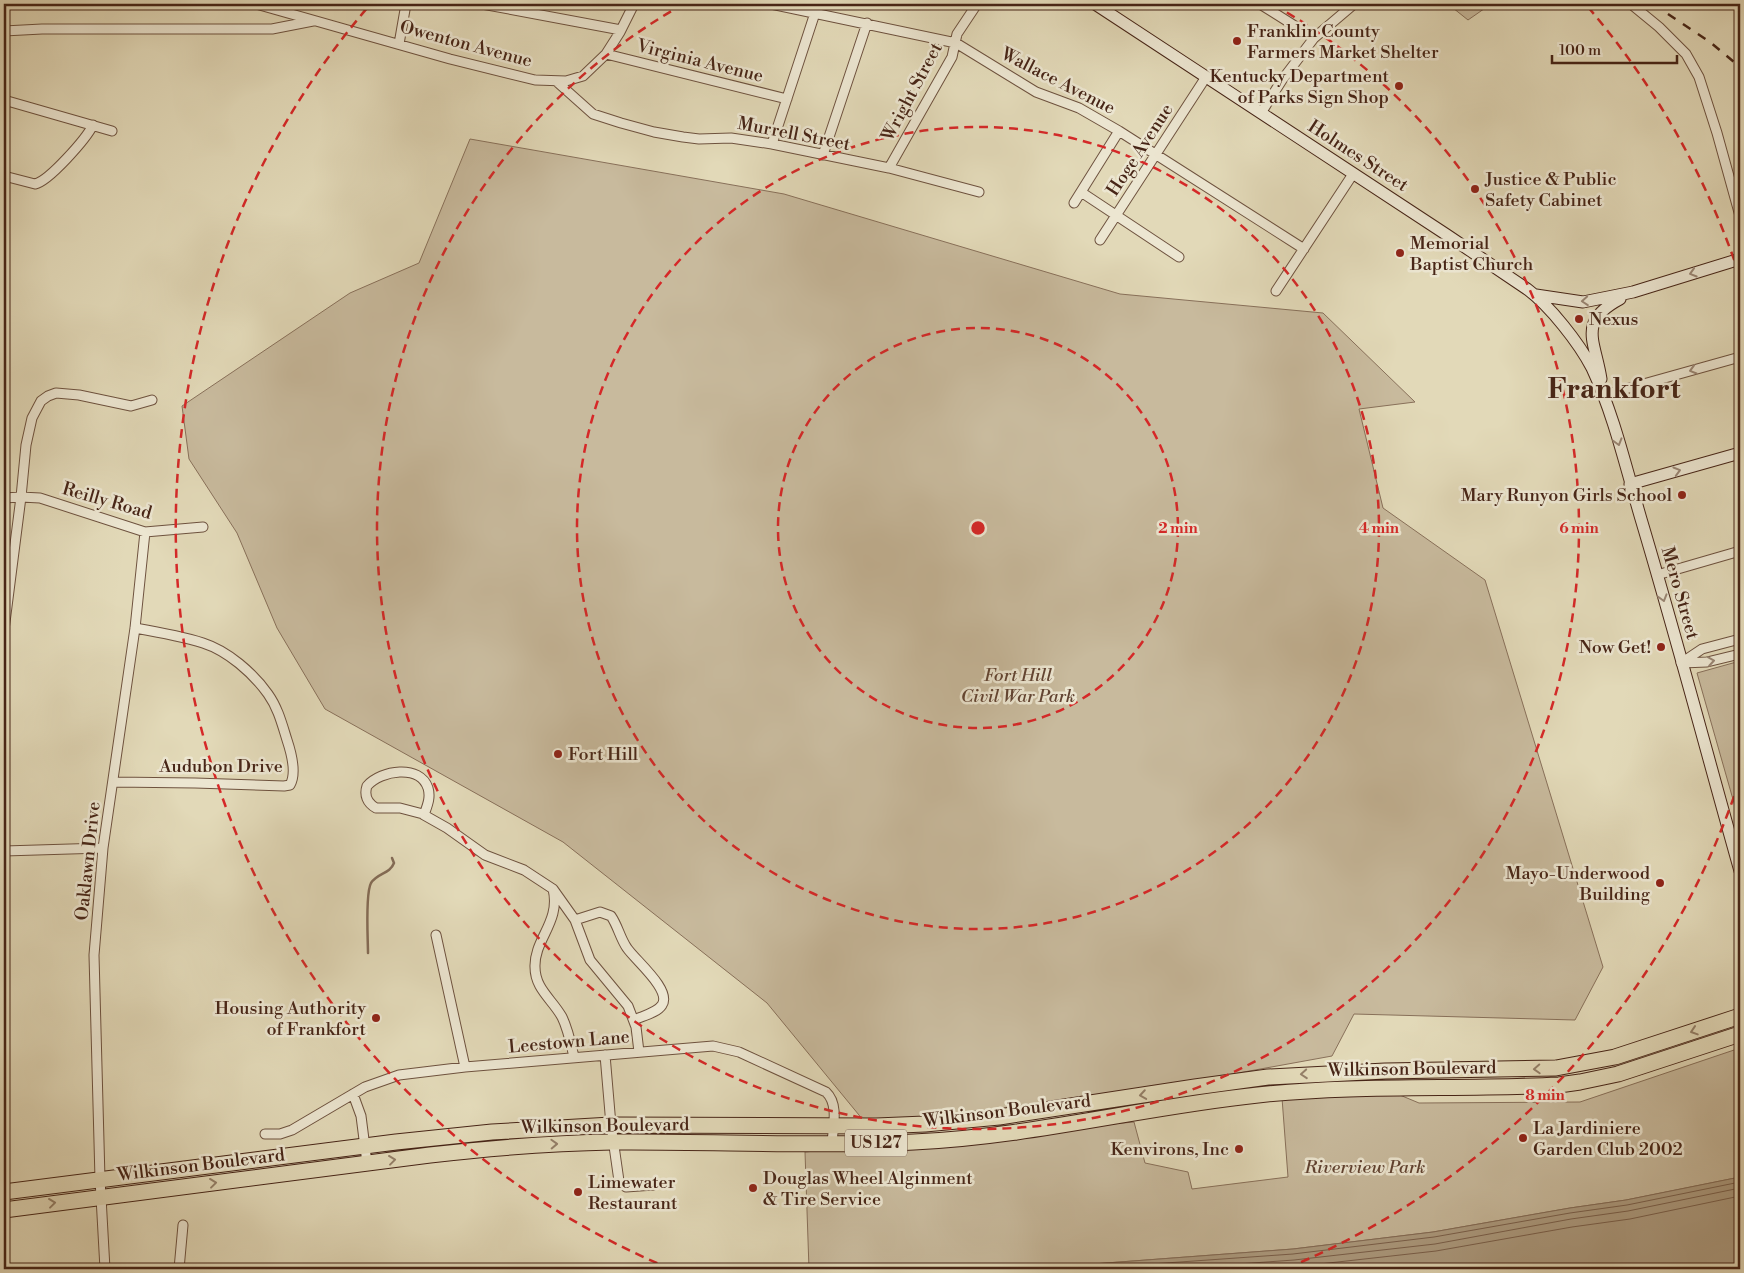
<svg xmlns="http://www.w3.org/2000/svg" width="1744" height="1273" viewBox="0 0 1744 1273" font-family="'Libre Bodoni',serif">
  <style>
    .green { fill: #c8ba9d; stroke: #88705a }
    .water { fill: #ad9c81; stroke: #846c57 }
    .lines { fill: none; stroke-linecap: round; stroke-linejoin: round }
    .shore { stroke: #7a604c; stroke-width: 1 }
    .stream { stroke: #846c57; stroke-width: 2.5 }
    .street-casing { stroke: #6e523f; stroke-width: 11 }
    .secondary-casing { stroke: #472517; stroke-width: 13 }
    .highway-casing { stroke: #472517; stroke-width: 17 }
    .street { stroke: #ece6d1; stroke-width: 9 }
    .secondary { stroke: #ece6d1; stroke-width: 11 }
    .highway { stroke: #e2d9b8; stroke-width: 15 }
    .rail { stroke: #472517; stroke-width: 2.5; stroke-dasharray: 9 9; stroke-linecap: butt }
    .oneway { stroke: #9a8674 }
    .oneway2 { stroke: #947f68 }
    .ring { fill: none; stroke: #d62828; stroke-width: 2.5; stroke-dasharray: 9 6 }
    .poi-dot { fill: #8f2418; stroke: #ece6d1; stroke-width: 2 }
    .labels { text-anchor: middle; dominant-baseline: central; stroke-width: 5; stroke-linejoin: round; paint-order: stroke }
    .shield { fill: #ece6d1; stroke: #785f4f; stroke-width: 1 }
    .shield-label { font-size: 16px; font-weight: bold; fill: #472517 }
    .poi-label { font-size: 18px; fill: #472517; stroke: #ece6d1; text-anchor: start }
    .street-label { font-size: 18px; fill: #472517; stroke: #ece6d1 }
    .park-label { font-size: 18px; font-style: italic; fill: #614332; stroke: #ece6d1 }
    .town-label { font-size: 28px; font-weight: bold; fill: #472517; stroke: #ece6d1 }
    .centre { fill: #d62828; stroke: #ece6d1; stroke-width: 2.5 }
    .ring-label { font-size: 15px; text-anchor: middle; font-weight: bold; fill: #d62828; stroke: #ece6d1; stroke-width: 5; stroke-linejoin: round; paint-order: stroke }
  </style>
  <rect width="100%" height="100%" fill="#e2d9b8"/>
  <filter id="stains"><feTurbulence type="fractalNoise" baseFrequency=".004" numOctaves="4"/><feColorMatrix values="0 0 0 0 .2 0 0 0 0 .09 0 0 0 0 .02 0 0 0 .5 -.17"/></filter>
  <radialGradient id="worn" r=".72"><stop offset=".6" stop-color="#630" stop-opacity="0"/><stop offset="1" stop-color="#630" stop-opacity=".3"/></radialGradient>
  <path class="green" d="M1448,4h43l-23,16z
    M470,139l314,55 336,100 203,19 92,89 -56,7 24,99 102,72 118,387 -28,53 -221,-6 -22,42 -347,63 -117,7 -101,-123 -204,-161 -238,-133 -48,-81 -40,-95 -48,-74 -7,-53 168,-113 69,-30z
    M1740,661v163l-43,-151z
    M1740,1048v129l-114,23 -56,8 -137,24 -140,17 -267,20h-217l-4,-117 329,-30 11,41 43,9 4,17 96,-12 -6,-79 113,-5 24,10 161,-1z"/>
  <path class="water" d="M1740,1177v92h-714l267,-20 140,-17 137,-24 56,-8z"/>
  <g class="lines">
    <path class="shore" d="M1081,1269l212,-15 141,-17 136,-24 57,-8 113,-23
      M1169,1269l125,-9 141,-16 136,-25 57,-8 112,-23
      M1275,1269l161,-18 136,-24 58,-8 110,-23"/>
    <path class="stream" d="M368,953c0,-14 -3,-59 3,-70 6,-10 19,-9 23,-20l-2,-5"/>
    <g class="street-casing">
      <path id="street" d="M256,4l194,55 85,21 31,1 17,-5 23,-22 14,-22 14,-28
        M482,4l139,26
        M771,4l185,39 80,49 43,16 40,23 185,118
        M1260,4l54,34
        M1631,4l28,23 27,27 13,23 18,56 23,83
        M4,31l38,-2h230l41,-8
        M399,44l7,-40
        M606,54l181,45
        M556,81l37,33 28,9 33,9 29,5 16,2 32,-1 41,6 117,24 90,24
        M4,100l108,31
        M1261,113l21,-33 32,-42 40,-34
        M772,144l43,-131
        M823,155l44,-132
        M889,168l63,-111 5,-23 20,-30
        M4,176l31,8c14,-3 51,-45 58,-59
        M1081,192l98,65
        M1074,203l45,-72
        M1100,240l106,-163
        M1276,291l77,-117
        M1604,395l136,-38
        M4,498l17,-1 19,1 105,34 58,-5
        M1657,575l83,-24
        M4,630l17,-133 5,-52 6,-27 9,-17 7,-5 8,-3 23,2 52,11 21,-6
        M1681,663l21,-14 38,-10
        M1682,663l25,-1 33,-8
        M114,782l81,1 89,3 6,-1c7,-12 1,-33 -3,-45 -5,-16 -9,-32 -19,-46 -15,-21 -40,-43 -65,-51 -22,-7 -45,-11 -68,-15
        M424,815c3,-9 7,-17 4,-27 -8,-24 -47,-18 -61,-2 -3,9 0,17 9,22h24l23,6 1,1 23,13 38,27 39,15 29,19 22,31 15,40 38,46 8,21 3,25
        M4,851l99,-3
        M553,889c8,33 -19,50 -18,78 0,22 17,32 27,50 6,12 9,27 12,40
        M575,920l25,-8 11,4c7,10 9,22 16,32 8,12 45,42 35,57 -5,8 -20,11 -28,15
        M436,935l29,132
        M605,1055l6,70 8,56 7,6 28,-2
        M353,1094l8,22 6,47
        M265,1134h15l12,-4 73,-43 34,-12 66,-8 248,-21 26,6 87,40c13,12 7,35 6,51
        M105,1269l-5,-90 -6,-224 9,-107 32,-220 10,-96
        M179,1269l4,-44"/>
    </g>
    <g class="secondary-casing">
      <path id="secondary" d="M1095,4l352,231 80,54c23,17 52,54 65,79 22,47 34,100 49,151 35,117 66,235 99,352
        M1536,295l47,7 50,-10 107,-33
        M1601,379c-6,-39 -24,-57 19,-80
        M1630,484l110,-31"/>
    </g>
    <g class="highway-casing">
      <path id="highway" d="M4,1192l392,-50 96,-10 119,-7 265,1 49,-2 74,-7 196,-30 73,-10 117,-6 171,-3 59,-11 125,-41
        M4,1210l426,-55c61,-7 121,-12 182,-13 100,-1 201,5 302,0 115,-5 229,-35 344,-47 100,-11 200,-5 301,-10l21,-3 38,-8 122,-40"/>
    </g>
    <use href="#street" class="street"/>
    <use href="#secondary" class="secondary"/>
    <use href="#highway" class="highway"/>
    <path class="rail" d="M1653,4l57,38 30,25"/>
  </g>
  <defs><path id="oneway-chevron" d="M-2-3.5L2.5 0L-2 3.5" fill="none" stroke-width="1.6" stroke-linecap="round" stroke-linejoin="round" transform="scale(1.25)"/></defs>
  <g class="oneway">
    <use href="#oneway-chevron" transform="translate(1693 273) rotate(163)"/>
    <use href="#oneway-chevron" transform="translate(1585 301) rotate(176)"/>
    <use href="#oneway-chevron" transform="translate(1693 370) rotate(164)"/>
    <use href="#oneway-chevron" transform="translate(1618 442) rotate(74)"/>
    <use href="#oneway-chevron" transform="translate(1677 471) rotate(-16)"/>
    <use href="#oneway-chevron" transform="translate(1663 598) rotate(74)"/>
    <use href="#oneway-chevron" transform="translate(1711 661) rotate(-9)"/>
  </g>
  <g class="oneway2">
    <use href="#oneway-chevron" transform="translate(1694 1031) rotate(162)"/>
    <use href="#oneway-chevron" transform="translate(1537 1069) rotate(177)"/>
    <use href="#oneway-chevron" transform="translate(1304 1074) rotate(176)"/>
    <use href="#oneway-chevron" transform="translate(1143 1095) rotate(171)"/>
    <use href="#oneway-chevron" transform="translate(554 1144) rotate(-2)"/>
    <use href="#oneway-chevron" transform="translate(392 1160) rotate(-7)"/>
    <use href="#oneway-chevron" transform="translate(213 1183) rotate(-7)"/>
    <use href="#oneway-chevron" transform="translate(52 1203) rotate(-7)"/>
  </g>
  <g class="ring">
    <circle cx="978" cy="528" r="200"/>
    <circle cx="978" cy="528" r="401"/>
    <path d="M1274 5A601 601 0 1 1 682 5"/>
    <path d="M1739 782A802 802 0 0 1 1285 1269M671 1269A802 802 0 0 1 368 7M1588 7A802 802 0 0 1 1739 274"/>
  </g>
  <g class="poi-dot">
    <circle cx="1237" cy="41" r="5"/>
    <circle cx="1399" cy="86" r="5"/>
    <circle cx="1475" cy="189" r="5"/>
    <circle cx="1400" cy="253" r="5"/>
    <circle cx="1579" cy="319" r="5"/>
    <circle cx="1682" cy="495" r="5"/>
    <circle cx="1661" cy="647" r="5"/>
    <circle cx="558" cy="754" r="5"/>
    <circle cx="1660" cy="883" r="5"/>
    <circle cx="376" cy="1018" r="5"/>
    <circle cx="1523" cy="1138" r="5"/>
    <circle cx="1239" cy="1149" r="5"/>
    <circle cx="753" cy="1188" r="5"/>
    <circle cx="578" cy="1192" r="5"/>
  </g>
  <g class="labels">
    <rect class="shield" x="845" y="1129.5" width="62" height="27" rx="4"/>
    <g class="shield-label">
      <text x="876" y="1143">US 127</text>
    </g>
    <g class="poi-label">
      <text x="1247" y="31">Franklin County<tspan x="1247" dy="21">Farmers Market Shelter</tspan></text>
      <text x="1389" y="76" text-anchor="end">Kentucky Department<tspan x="1389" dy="21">of Parks Sign Shop</tspan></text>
      <text x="1485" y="179">Justice &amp; Public<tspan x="1485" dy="21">Safety Cabinet</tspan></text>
      <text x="1410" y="243">Memorial<tspan x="1410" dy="21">Baptist Church</tspan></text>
      <text x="1589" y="319">Nexus</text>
      <text x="1672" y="495" text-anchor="end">Mary Runyon Girls School</text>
      <text x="1651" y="647" text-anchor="end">Now Get!</text>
      <text x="568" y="754">Fort Hill</text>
      <text x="1650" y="873" text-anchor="end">Mayo-Underwood<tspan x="1650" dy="21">Building</tspan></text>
      <text x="366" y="1008" text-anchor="end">Housing Authority<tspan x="366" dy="21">of Frankfort</tspan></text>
      <text x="1533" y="1128">La Jardiniere<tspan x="1533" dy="21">Garden Club 2002</tspan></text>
      <text x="1229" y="1149" text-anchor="end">Kenvirons, Inc</text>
      <text x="763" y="1178">Douglas Wheel Alginment<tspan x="763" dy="21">&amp; Tire Service</tspan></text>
      <text x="588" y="1182">Limewater<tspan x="588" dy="21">Restaurant</tspan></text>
    </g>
    <g class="street-label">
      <text transform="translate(466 44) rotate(15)">Owenton Avenue</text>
      <text transform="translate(700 61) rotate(14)">Virginia Avenue</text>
      <text transform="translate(1058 81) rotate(27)">Wallace Avenue</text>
      <text transform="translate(912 92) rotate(-62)">Wright Street</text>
      <text transform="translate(794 134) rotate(11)">Murrell Street</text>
      <text transform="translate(1140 150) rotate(-57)">Hoge Avenue</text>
      <text transform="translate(1358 156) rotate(33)">Holmes Street</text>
      <text transform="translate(107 501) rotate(16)">Reilly Road</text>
      <text transform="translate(1680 593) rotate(74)">Mero Street</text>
      <text x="221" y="766">Audubon Drive</text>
      <text transform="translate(88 861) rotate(-84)">Oaklawn Drive</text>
      <text transform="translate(569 1042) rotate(-5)">Leestown Lane</text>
      <text transform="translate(1412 1069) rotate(-1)">Wilkinson Boulevard</text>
      <text transform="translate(1007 1111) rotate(-7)">Wilkinson Boulevard</text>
      <text transform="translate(605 1126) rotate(-1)">Wilkinson Boulevard</text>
      <text transform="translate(201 1165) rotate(-7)">Wilkinson Boulevard</text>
    </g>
    <g class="park-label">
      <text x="1018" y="675">Fort Hill<tspan x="1018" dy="21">Civil War Park</tspan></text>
      <text x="1365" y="1167">Riverview Park</text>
    </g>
    <g class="town-label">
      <text x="1614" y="389">Frankfort</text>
    </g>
  </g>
  <circle cx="978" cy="528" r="8" class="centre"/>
  <g class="ring-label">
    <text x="1178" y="533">2 min</text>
    <text x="1379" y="533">4 min</text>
    <text x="1579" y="533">6 min</text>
    <text x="1545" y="1100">8 min</text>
  </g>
  <rect width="1744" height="1273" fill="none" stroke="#e2d9b8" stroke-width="20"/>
  <rect x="5" y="5" width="1734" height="1263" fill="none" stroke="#472517" stroke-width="2.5"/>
  <rect x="10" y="10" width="1724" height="1253" fill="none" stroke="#472517"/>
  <path d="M1552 55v8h125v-8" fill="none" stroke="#472517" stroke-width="2.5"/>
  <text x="1559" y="55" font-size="15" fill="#472517" stroke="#ece6d1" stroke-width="4" paint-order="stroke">100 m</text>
  <rect width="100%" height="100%" filter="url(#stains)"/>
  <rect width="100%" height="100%" fill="url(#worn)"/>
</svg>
